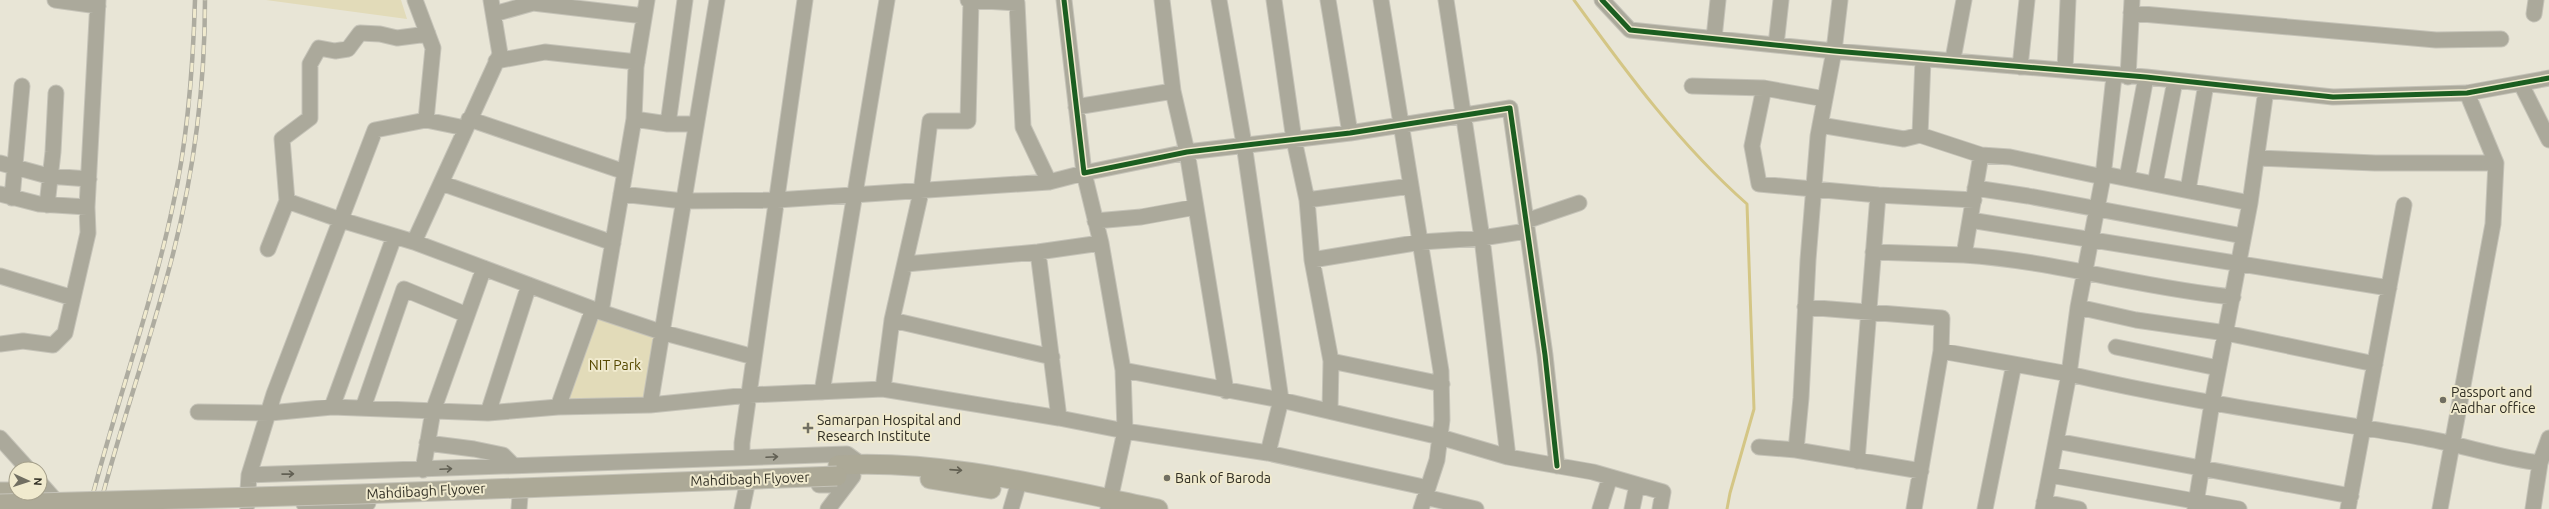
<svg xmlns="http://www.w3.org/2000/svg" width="2549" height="509" viewBox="0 0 2549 509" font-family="Ubuntu,sans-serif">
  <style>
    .green { fill: #e2dbb9 }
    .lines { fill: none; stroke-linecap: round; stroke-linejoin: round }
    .stream { stroke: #d4c685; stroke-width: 3 }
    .minor-casing { stroke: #c5c3b8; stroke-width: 17 }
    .major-casing { stroke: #c5c3b8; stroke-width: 21 }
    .minor { stroke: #aba99b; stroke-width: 15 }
    .major { stroke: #aca997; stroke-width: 19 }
    .rail-casing { stroke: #aeaca0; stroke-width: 4.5 }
    .rail { stroke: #f0eace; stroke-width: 3; stroke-dasharray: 9; stroke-linecap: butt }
    .major-bridge-casing { stroke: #c5c3b8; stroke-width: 21; stroke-linecap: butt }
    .major-bridge { stroke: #aca997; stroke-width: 19 }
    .cycleway-casing { stroke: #f0eace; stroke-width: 8 }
    .cycleway { stroke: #1b5e20; stroke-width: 5 }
    .oneway { stroke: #626054 }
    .oneway2 { stroke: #626052 }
    .poi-dot { fill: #716f62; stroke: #f0eace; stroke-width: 1.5 }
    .labels { text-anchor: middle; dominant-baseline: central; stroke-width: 4; stroke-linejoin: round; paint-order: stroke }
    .park-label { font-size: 14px; fill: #564901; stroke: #f0eace }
    .poi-label { font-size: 14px; fill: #312f24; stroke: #f0eace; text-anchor: start }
    .street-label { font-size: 14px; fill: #312f24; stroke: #f0eace }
  </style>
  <rect width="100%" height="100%" fill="#e8e5d6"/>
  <path class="green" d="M266,0h135l6,19z
    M593,309l68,23 -11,73 -92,2z"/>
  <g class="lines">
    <path class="stream" d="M1574,0c53,73 105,144 173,204l7,205 -24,84 -3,16"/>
    <g class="minor-casing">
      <path id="minor" d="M55,0l43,6
        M415,0l18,48 -7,72
        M647,0l-11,67 -2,52 34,5h28
        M968,0l49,3 6,124 26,55
        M1064,0l20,173 103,-21 163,-19 160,-25 35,247 12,111
        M1162,0l11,91 14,61 39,239
        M1274,0l20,140 13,60 5,60 109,-18 61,-4 45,-7
        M1328,0l22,133
        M1381,0l60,371 1,49 -5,40 -16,49
        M1446,0l36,238 26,219
        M1602,0l28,30 204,21 312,26 187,20 134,-4 82,-15
        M1840,0l-6,51 -16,85 -10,124 -7,138 -5,52 125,21
        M2131,13l305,27 65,-1
        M494,14l39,-11 111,13
        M2534,14l2,-14
        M1714,38l4,-38
        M1776,45l5,-45
        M1953,59l11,-59
        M496,61l49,-9 92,10
        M2020,67l7,-67
        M2065,70l3,-70
        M2114,76l-11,101 -93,-20 -29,-2 -17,100c91,6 178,33 269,42
        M2128,77l4,-77
        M2521,84l28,56
        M1692,86l72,2 61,11
        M1764,88l-12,58 7,38 119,11 -21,266
        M1076,107l97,-16
        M469,119l156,53
        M668,124l17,-124
        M1820,125l84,14 16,-4 3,-76
        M1920,135l61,20
        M2258,158l117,5h121
        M0,163l48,13 41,3
        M2127,178l19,-101
        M441,183l172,60
        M2155,184l20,-103
        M1975,188l53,8 215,40
        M2188,190l18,-106
        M0,194l39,10 48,3
        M621,194l62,7 94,-1 272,-18 35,-9 17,70 22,127 2,61 -17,78
        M1878,195l96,5
        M12,198l10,-112
        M1307,200l104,-14
        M287,201l-5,-62 28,-21v-54l9,-16 16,3 13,-2 12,-16 20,1 17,4 31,-4
        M2250,203l-141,-28 -6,2 -25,130 -9,67c116,27 233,43 350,63 41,7 80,21 121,26
        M47,205l6,-53 3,-59
        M1970,220l419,68
        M1095,221l46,-4 55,-10
        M1526,221l53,-18
        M414,242l86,-188 -9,-54
        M268,249l19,-48 54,19 73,22 187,70 60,20 93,25
        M1038,252l21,166 66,13 143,22 13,-53 159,37 68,20 85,15 70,20 -3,17
        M1873,252l91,3
        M1312,260l19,101
        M906,264l132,-12 63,-9
        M0,276l73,22
        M1805,307l137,11 -1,33
        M2078,307l58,13 90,13 149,31
        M601,312l33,-193
        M892,320l160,37
        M0,344l23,-3 30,4 12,-12 23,-100 -1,-26 11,-207
        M2116,347l102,21
        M1123,370l158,30 -37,-256 -25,-144
        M883,389l9,-69 29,-128 9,-71h38l3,-121
        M822,392l65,-392
        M650,405l99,-10 134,-6 176,29
        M332,407l62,-170
        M558,407l35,-98
        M363,408l41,-119 63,26
        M1330,411l1,-50 111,23
        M198,412l72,1 62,-6 156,6 70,-6 92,-2 67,-405
        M488,413l41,-128
        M0,438l28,31
        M2056,441l295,55
        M427,443l47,6 29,6 11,11
        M1759,447l37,3
        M1268,453l160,35
        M742,458v-15l63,-443
        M423,470l10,-59 51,-143
        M249,475l598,-21 14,10
        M2050,475l189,34
        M40,483l23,26
        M819,485h27
        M1425,497l51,12
        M2044,502l35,7
        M304,504l64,-1
        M247,505l2,-30 25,-81 101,-264 51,-10 39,8
        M519,509l1,-13
        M742,509l5,-24
        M828,509l25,-33
        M1011,509l8,-27
        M1600,509l10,-32
        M1632,509l5,-24
        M1914,509l27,-158 128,23 -26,135
        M1985,509l29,-145
        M2195,509l17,-106 38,-200 16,-113
        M2348,509l56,-304
        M2440,509l53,-285 3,-61 -29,-70
        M2533,509l7,-46 9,-25"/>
    </g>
    <g class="major-casing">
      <path id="major" d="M838,465c108,-6 215,23 320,44
        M930,479l61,10
        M0,492h16"/>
    </g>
    <use href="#minor" class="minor"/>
    <use href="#major" class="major"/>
    <g class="rail-casing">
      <path id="rail" d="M89,509c26,-102 62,-201 84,-304 15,-67 20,-137 22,-205
        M99,509c22,-86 52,-169 74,-255 21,-83 32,-168 32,-254"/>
    </g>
    <use href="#rail" class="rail"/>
    <g class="major-bridge-casing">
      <path id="major-bridge" d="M0,504l360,-10 477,-18"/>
    </g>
    <use href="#major-bridge" class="major-bridge"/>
    <g class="cycleway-casing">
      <path id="cycleway" d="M1064,0l20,173 103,-21 163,-19 160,-25 35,247 12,111
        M1602,0l28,30 204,21 312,26 187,20 134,-4 82,-15"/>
    </g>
    <use href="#cycleway" class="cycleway"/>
  </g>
  <defs><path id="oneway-shaft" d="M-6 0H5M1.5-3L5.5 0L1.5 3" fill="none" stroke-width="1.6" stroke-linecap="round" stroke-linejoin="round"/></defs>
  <g class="oneway">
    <use href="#oneway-shaft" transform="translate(772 457) rotate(-3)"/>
    <use href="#oneway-shaft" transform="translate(446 469) rotate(-3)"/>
    <use href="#oneway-shaft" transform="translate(288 474) rotate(-1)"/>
  </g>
  <use class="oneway2" href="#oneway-shaft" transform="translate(956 470) rotate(4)"/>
  <g class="poi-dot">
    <circle cx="2443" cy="400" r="4"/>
    <path d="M806 422h4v4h4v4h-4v4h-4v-4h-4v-4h4z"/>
    <circle cx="1167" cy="478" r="4"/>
  </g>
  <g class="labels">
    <g class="park-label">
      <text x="615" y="365">NIT Park</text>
    </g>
    <g class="poi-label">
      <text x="2451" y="392">Passport and<tspan x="2451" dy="16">Aadhar office</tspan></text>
      <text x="817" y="420">Samarpan Hospital and<tspan x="817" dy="16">Research Institute</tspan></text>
      <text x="1175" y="478">Bank of Baroda</text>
    </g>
    <g class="street-label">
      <text transform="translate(750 479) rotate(-2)">Mahdibagh Flyover</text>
      <text transform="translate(426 491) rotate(-3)">Mahdibagh Flyover</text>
    </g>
  </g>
  <g transform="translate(28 481) rotate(93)"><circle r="19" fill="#f0eace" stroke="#a49f8a"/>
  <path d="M0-3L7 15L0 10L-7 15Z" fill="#716f62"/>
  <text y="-6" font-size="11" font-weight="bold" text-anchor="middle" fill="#312f24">N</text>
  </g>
</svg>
